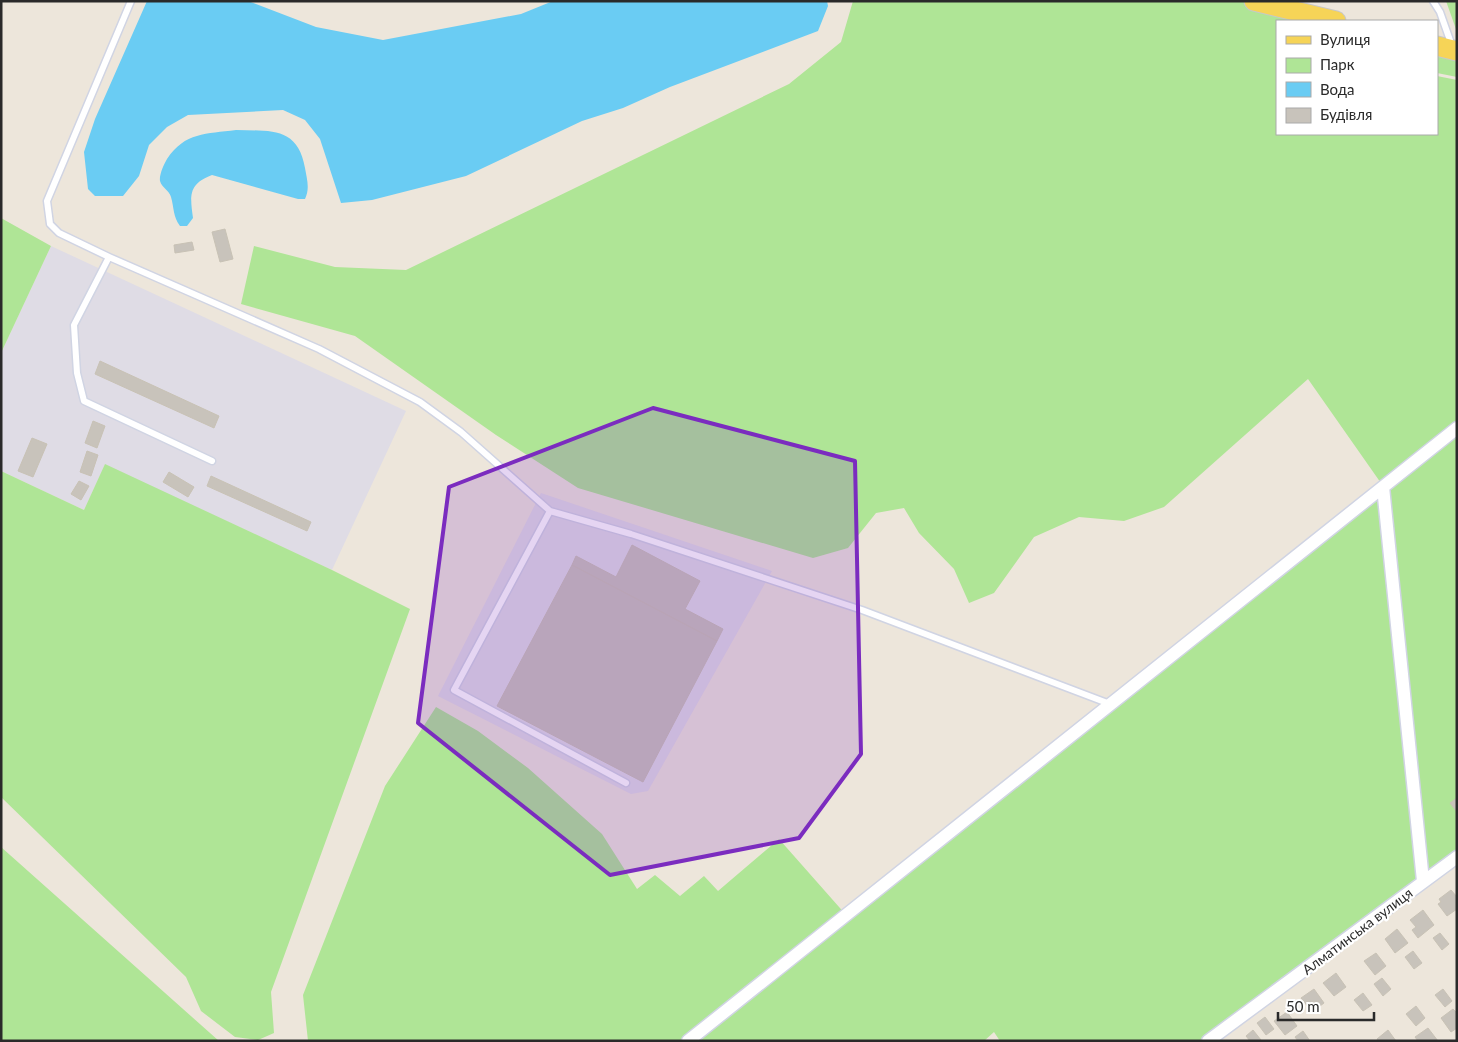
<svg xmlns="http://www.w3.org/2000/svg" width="1458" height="1042" viewBox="0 0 1458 1042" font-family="Lato,sans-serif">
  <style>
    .industrial { fill: #dfdce5 }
    .green { fill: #afe596 }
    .water { fill: #6accf3 }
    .building { fill: #c8c3bb; stroke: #c8c2b5 }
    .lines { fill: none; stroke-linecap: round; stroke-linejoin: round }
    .service-casing { stroke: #d0d4e3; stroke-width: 9 }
    .minor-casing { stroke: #d0d4e3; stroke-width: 15 }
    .primary-casing { stroke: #c8c8c8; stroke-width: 21 }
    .service { stroke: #fff; stroke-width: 6 }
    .minor { stroke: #fff; stroke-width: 12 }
    .primary { stroke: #f6d457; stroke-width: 19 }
    .marked { fill: #7b2cbf; fill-opacity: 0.2; stroke: #7b2cbf; stroke-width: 4; stroke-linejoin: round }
    .labels { text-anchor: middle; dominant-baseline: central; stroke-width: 4.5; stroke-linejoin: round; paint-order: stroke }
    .street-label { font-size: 14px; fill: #2a2a2a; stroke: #fff }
  </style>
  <rect width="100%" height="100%" fill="#ede6db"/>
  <path class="industrial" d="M51,246l355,165 -74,159 -227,-105 -21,45 -83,-39v-118z
    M541,493l231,78 -124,220 -17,3 -193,-98z"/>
  <path class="green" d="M853,1h424l59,20h-59v113h160v-58l20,4v777l-249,184h-208l-6,-9 -10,9h-676l-5,-46 82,-209 51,-79 42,24 50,37 74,66 35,55 18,-14 25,21 24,-20 14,15 61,-52 68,77 536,-430 -75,-107 -144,128 -40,14 -45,-4 -45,20 -40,56 -25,10 -15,-34 -35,-36 -15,-25 -28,5 -28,35 -35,10 -235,-70 -82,-53 -141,-99 -114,-32 13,-58 81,21 71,3 383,-186 52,-42z
    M1446,1h11v31z
    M1437,46l20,5v26l-20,-4z
    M1,218l50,28 -50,107z
    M105,464l227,106 78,39 -139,383 3,41 -16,7 -23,-3 -34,-26 -15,-34 -185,-180v-326l83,39z
    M1,847l218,194h-218z"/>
  <path class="water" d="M147,1h101l68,26 67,13 138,-26 32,-13h274l1,5 -10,25 -148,56 -47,21 -41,13 -116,55 -94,24 -31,3 -21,-64 -15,-19 -22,-10 -95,5 -21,12 -18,18 -10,31 -16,20h-28l-7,-7 -4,-37 11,-33z
    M236,130c35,1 62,-3 69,38 2,12 5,20 0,31h-7l-86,-24c-24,9 -22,21 -19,43l-6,8h-7c-7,-9 -6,-19 -9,-29 -2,-7 -9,-9 -11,-16 -1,-6 4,-17 7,-22 18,-27 39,-25 69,-29z"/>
  <path class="building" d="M225,229l8,30 -13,3 -8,-30z
    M192,242l2,8 -19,3 -1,-8z
    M100,361l119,55 -5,12 -119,-54z
    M93,421l12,5 -8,22 -12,-5z
    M32,438l15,6 -14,33 -15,-6z
    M87,451l11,4 -7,21 -11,-4z
    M169,472l25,15 -6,10 -25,-15z
    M211,476l100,46 -4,9 -100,-45z
    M79,481l10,5 -8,14 -10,-6z
    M632,545l68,36 -15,28 38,20 -6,12 -145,-76 4,-9 40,21z
    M572,565l145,76 -74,141 -146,-76z
    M1457,798v14l-7,-9z
    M1451,890l6,7v12l-10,7 -9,-12 3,-2 -2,-3z
    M1423,910l11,15 -16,13 -6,-8 4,-3 -6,-7z
    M1397,929l11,14 -13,10 -10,-14z
    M1440,933l9,11 -7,6 -9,-12z
    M1413,951l9,12 -8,6 -9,-12z
    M1376,953l10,13 -11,9 -11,-14z
    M1336,973l10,14 -12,9 -11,-13z
    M1382,978l9,11 -8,7 -9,-12z
    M1314,989l10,14 -12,9 -11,-14z
    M1443,989l9,12 -7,6 -10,-12z
    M1363,993l9,12 -9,6 -9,-11z
    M1416,1006l9,12 -9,8 -10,-12z
    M1453,1009l4,4v15l-6,4 -10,-14z
    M1287,1012l10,14 -12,9 -11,-14z
    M1265,1017l9,12 -8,6 -9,-12z
    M1428,1028l10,13h-20l-3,-4z
    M1253,1030l8,10v1h-11l-4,-5z
    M1388,1030l8,11h-18l-1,-2z
    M1303,1031l7,10h-12l-3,-4z"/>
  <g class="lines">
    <g class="service-casing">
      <path id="service" d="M131,1l-84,200 3,23 9,9 50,24 210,92 101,53 41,30 89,79
        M1433,1l7,11 12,34
        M109,257l-35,68 3,48 7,28 128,60
        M626,783l-172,-93 96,-179 81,23 231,76 248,94"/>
    </g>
    <g class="minor-casing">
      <path id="minor" d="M1383,487l40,394
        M688,1041l769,-613
        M1208,1041l249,-184"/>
    </g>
    <g class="primary-casing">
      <path id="primary" d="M1254,1l82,20
        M1437,46l20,5"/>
    </g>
    <use href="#service" class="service"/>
    <use href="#minor" class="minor"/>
    <use href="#primary" class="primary"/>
  </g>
  <path class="marked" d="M653,408l202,53 6,293 -62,84 -189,37 -192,-152 31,-236z"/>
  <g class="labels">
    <g class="street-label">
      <text transform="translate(1357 931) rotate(-37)">Алматинська вулиця</text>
    </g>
  </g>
  <rect width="1458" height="1042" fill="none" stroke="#2a2a2a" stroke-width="5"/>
  <rect x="1276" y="20" width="162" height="115" fill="#ffffff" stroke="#aaaaaa"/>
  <rect x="1286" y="36" width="25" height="8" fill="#f6d457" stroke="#aaaaaa"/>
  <text x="1320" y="45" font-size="15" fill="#2a2a2a">Вулиця</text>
  <rect x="1286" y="58" width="25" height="15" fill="#afe596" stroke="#aaaaaa"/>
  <text x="1320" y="70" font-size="15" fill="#2a2a2a">Парк</text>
  <rect x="1286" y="82" width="25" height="15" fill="#6accf3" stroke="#aaaaaa"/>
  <text x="1320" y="95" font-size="15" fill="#2a2a2a">Вода</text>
  <rect x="1286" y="108" width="25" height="15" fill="#c8c3bb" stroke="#aaaaaa"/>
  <text x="1320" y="120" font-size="15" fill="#2a2a2a">Будівля</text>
  <path d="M1278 1012v8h96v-8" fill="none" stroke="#2a2a2a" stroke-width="2.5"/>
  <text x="1286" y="1012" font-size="15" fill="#2a2a2a" stroke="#ffffff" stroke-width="4" paint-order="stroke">50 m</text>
</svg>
